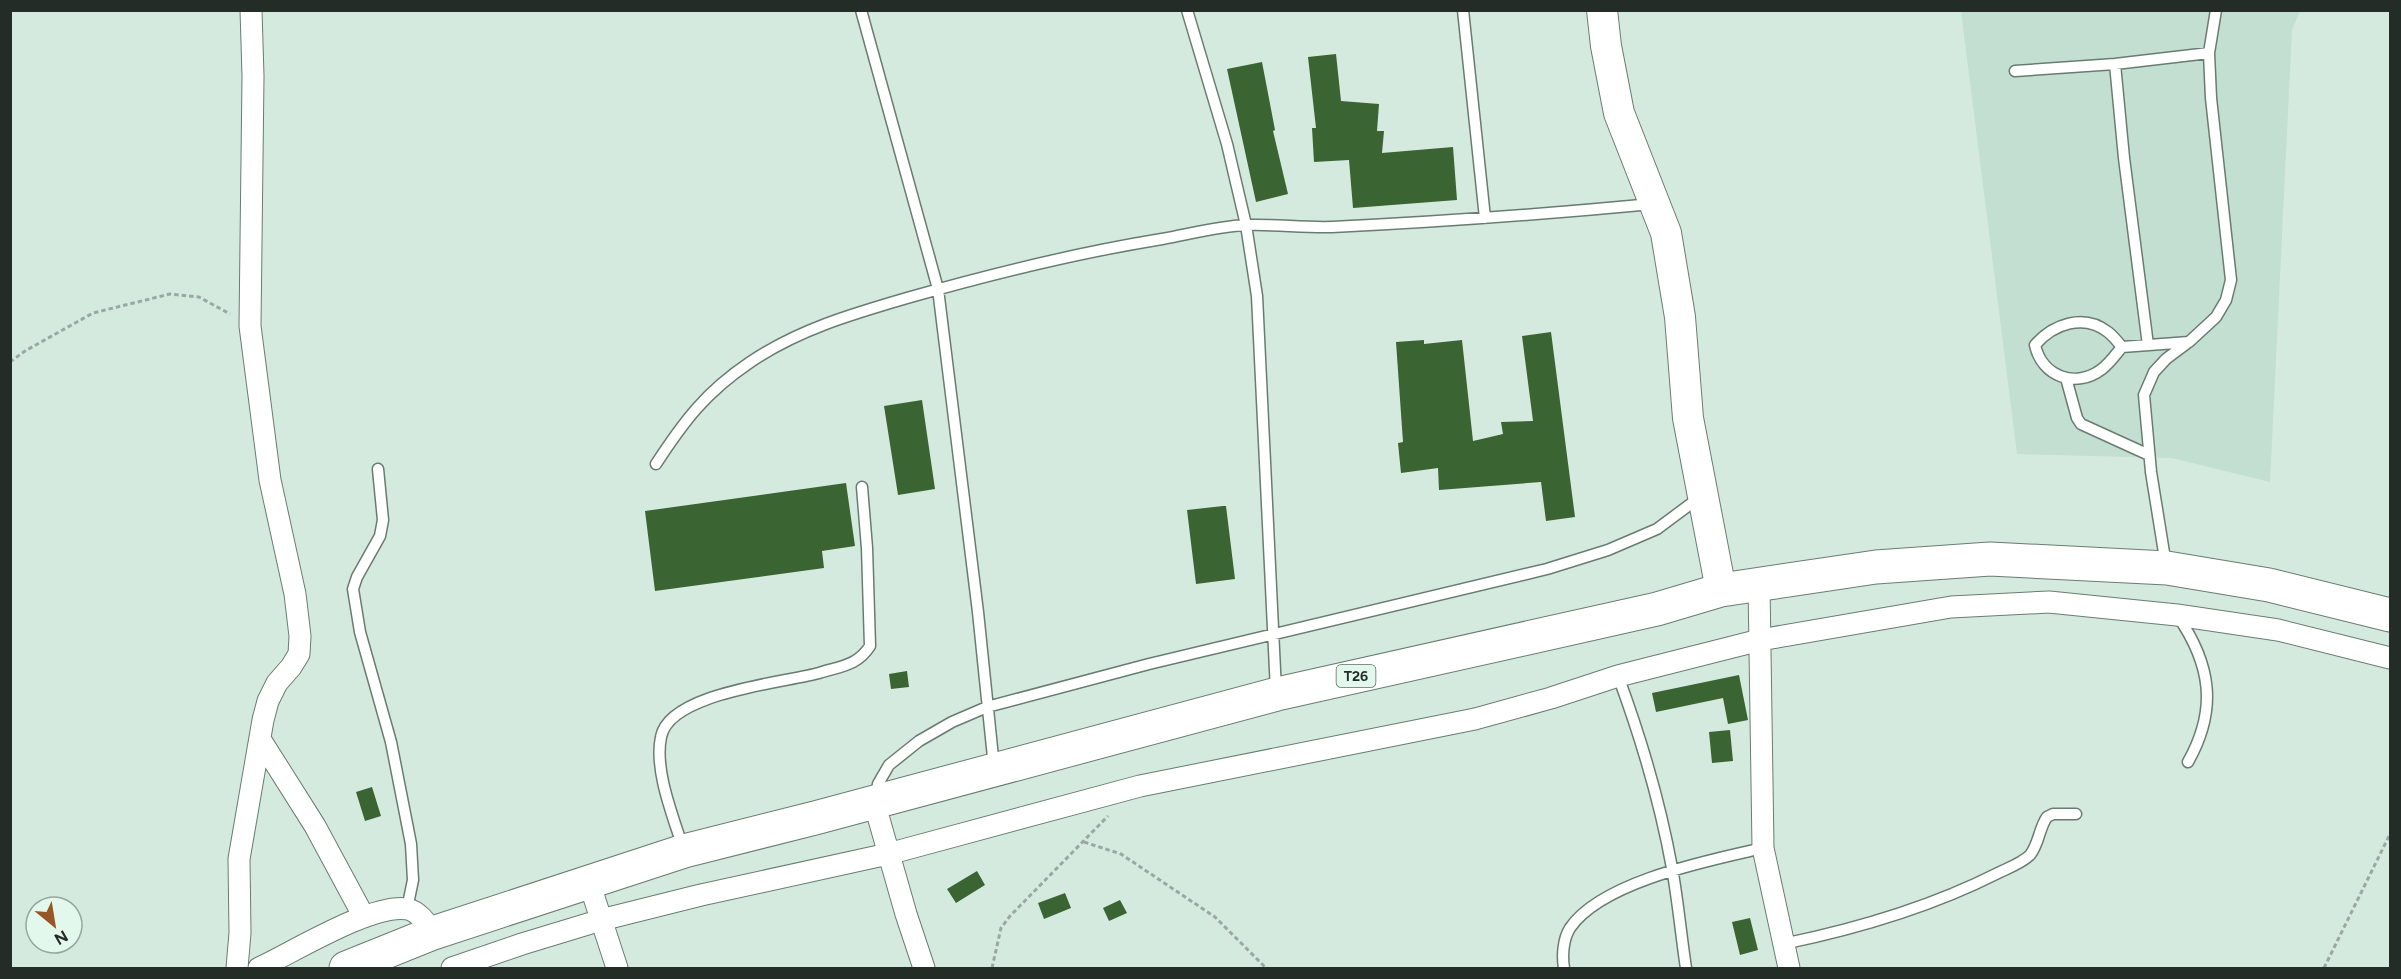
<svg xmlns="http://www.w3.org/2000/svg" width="2401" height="979" viewBox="0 0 2401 979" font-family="Figtree,sans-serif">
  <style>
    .built { fill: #c3dfd1 }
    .building { fill: #3a6432 }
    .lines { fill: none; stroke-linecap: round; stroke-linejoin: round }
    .lane-casing { stroke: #697c72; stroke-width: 13 }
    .street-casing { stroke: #697c72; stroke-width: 23 }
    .secondary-casing { stroke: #697c72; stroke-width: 32 }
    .highway-casing { stroke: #697c72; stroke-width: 35 }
    .path { stroke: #99a9a1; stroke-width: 3; stroke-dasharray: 4.5 3; stroke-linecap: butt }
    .lane { stroke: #fff; stroke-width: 10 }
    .street { stroke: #fff; stroke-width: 21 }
    .secondary { stroke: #fff; stroke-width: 30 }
    .highway { stroke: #fff; stroke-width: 33 }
    .labels { text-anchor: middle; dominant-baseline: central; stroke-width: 6; stroke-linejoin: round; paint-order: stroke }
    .shield { fill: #e2f8ec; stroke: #5d6963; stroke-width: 1.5 }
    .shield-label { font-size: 14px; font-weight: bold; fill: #242c28 }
  </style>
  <rect width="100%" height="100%" fill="#d5eadf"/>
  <path class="built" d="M1961,11h339l-8,19 -22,452 -98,-24 -155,-4z"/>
  <path class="building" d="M1336,54l5,47 38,3 -2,27h7l-2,22 71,-6 4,53 -104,8 -4,-48 -35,2 -2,-34h4l-8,-71z
    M1262,62l13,68 -2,1 15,63 -32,8 -29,-133z
    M1551,332l24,185 -29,4 -5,-39 -102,8 -1,-22 -37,5 -3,-30 5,-1 -7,-100 28,-2v4l38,-4 11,101 30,-7 -2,-12 32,-1 -11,-85z
    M922,400l13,89 -37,6 -14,-89z
    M846,483l9,63 -33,5 2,17 -169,23 -10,-80z
    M1223,506h3l9,73 -39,5 -9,-74z
    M907,671l2,16 -18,2 -2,-15z
    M1739,675l9,45 -20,4 -5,-26 -67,14 -4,-19z
    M1730,730l3,31 -21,2 -3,-31z
    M372,787l9,29 -16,5 -9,-29z
    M977,871l8,14 -29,18 -9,-14z
    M1065,893l6,15 -27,11 -6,-16z
    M1120,900l7,13 -18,8 -6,-13z
    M1750,918l8,32 -18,5 -8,-33z"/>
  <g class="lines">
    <g class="lane-casing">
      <path id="lane" d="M861,10l77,279 40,323 16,155
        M1187,10l40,134 19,81 11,71 19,395
        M1463,10l22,208
        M2115,64l9,94 24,187
        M2015,71l100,-7 94,-11
        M2122,347c-4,-5 -9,-11 -14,-15 -24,-19 -55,-8 -73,13 7,32 41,44 67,24 8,-6 14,-15 20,-22l67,-5
        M2066,378l11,40 4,6 68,31
        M656,464c28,-43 50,-72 93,-101 48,-33 103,-49 158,-65 84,-24 169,-45 255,-59 28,-5 57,-13 85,-14 28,-1 57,3 85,2 107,-5 214,-13 320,-23
        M378,469l5,51 -3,16 -23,41 -4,12 7,43 31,110 20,102 2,36 -6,29
        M2166,565l-15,-93 -7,-77 10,-23 12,-13 24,-18 26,-24 10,-17 5,-20 -20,-182 -2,-45 7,-43
        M2177,615c34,49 41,94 11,147
        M1618,676c23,62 42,126 54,192 6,33 9,67 14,100
        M876,796l2,-12 11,-19 30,-24 33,-19 35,-15 162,-43 398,-95 61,-19 49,-21 43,-32
        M683,848c-10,-32 -29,-78 -22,-111 8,-44 121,-54 158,-64 22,-7 38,-7 51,-27l-3,-98 -5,-61
        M1783,944c73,-15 148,-37 215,-71 10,-5 24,-10 32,-18 9,-11 9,-27 17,-38l6,-3h23
        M1564,968c-2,-12 -1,-29 6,-40 32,-47 141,-68 193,-80"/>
    </g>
    <g class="street-casing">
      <path id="street" d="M1759,585l4,263 26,120
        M260,739l55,87 49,91
        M874,802l32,112 18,54
        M589,882l28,86
        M237,968l3,-35 -1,-74 24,-139 5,-19 9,-18 14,-16 8,-13 1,-18 -5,-42 -25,-114 -20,-154 3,-250 -2,-66
        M259,968c33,-15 113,-65 148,-59 12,2 20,15 26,24
        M452,968l70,-24 79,-24 100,-25 187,-41 252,-68 335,-67 76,-21 67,-22 142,-36 191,-33 98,-5 128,13 101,15 112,28"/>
    </g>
    <g class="secondary-casing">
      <path id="secondary" d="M1602,10l4,36 13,67 47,120 14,84 8,101 33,172"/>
    </g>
    <g class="highway-casing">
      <path id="highway" d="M346,968l87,-35 251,-82 131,-33 462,-124 380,-85 64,-19 155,-23 114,-8 177,9 102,17 121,30"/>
    </g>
    <path class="path" d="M10,362l15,-11 68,-38 77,-19 29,3 31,17
      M1084,842l37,12 94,63 51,51
      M992,968l9,-40 9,-12 98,-100
      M2324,968l66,-134"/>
    <use href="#lane" class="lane"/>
    <use href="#street" class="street"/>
    <use href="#secondary" class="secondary"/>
    <use href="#highway" class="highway"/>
  </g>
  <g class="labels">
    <rect class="shield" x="1336.5" y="665" width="39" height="22" rx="4.5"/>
    <g class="shield-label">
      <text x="1356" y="676">T26</text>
    </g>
  </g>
  <rect width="2401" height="979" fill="none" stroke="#242c28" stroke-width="24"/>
  <g transform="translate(54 925) rotate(150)"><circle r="28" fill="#e2f8ec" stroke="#96a69e" stroke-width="1.5"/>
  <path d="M0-4.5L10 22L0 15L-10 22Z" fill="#985624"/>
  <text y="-9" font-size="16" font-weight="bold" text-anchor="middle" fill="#242c28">N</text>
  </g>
</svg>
